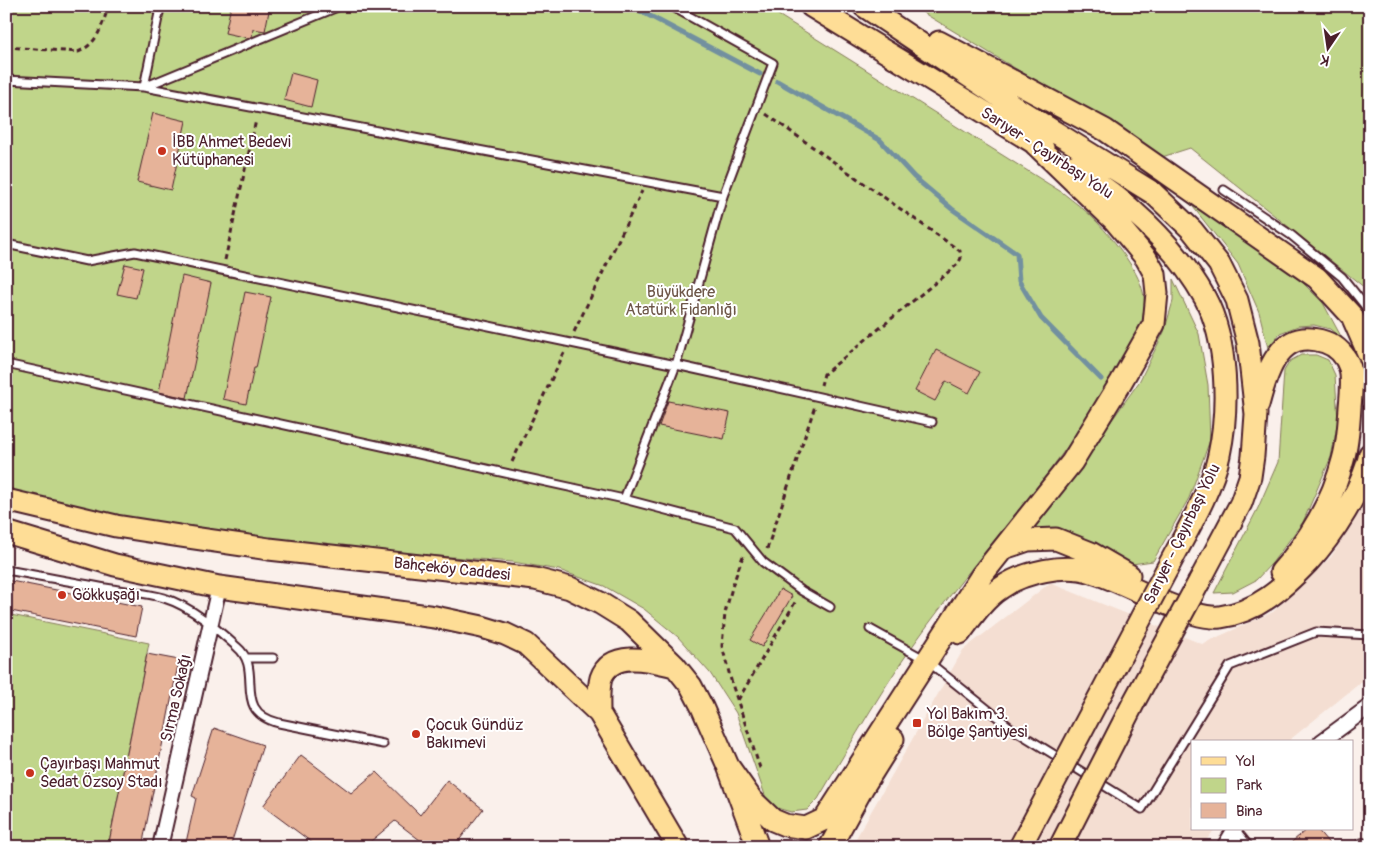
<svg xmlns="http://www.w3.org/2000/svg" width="1376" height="853" viewBox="0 0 1376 853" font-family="Pangolin,sans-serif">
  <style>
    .built { fill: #f4ded2 }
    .green { fill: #c0d58a; stroke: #857a5a }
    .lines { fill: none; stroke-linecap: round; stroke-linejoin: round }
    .stream { stroke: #72909f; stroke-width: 5 }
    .building { fill: #e6b399; stroke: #4a1f2b }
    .service-casing { stroke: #4a1f2b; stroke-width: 11 }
    .minor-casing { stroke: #4a1f2b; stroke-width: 18 }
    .primary-casing { stroke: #4a1f2b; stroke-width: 25 }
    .path { stroke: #4a1f2b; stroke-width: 3; stroke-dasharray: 5 4; stroke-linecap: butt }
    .service { stroke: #fff; stroke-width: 7 }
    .minor { stroke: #fff; stroke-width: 14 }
    .primary { stroke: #fedd96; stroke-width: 21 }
    .primary-bridge-casing { stroke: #4a1f2b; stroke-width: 25; stroke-linecap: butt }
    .primary-bridge { stroke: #fedd96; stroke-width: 21 }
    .poi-dot { fill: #c8321e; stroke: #fff; stroke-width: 2 }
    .labels { text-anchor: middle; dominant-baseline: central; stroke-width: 4; stroke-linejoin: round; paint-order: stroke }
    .poi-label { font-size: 16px; fill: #4a1f2b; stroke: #fff; text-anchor: start }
    .street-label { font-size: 16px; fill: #4a1f2b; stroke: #fff }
    .park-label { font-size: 16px; fill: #6d5648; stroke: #fff }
  </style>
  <rect width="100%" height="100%" fill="#faf0eb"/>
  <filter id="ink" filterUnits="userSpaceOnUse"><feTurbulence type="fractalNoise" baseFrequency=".02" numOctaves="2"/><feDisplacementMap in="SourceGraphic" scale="10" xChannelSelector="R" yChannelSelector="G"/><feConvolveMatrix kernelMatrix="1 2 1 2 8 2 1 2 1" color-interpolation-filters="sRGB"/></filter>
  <g filter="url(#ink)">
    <path class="built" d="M1370,492v183l-83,67h-95v87h23l-14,18h-350l112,-197 87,-67 152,61 71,-32 58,-55 37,-60z"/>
    <path class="green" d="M6,6h758l299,187c11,9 24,18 34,29 17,18 45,52 47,76 3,27 -14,51 -27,73 -53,92 -127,170 -190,255 -41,55 -74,114 -109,173l-11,11 -16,2 -14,-4 -11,-10 -30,-85 -26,-40 -32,-36 -34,-28 -40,-23 -45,-16 -46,-8 -134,-11 -136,-14 -133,-22 -104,-24z
      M912,6h458v286l-180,-144 -28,9z
      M1186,198l115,83 22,22 20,37 -13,-11 -16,-4 -16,1 -18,7 -12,15 -9,-36 -21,-48z
      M1173,279l26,55 9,51 2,55 -21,58 -36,63 -35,5 -94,-34 68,-84 47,-66 25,-50 9,-31z
      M1301,355h15l12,5 7,15 3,46 -7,36 -28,65 -31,41 -16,17 -23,12 -19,1 44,-85 20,-46 6,-91 6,-10z
      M6,614l143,29 -41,204h-102z"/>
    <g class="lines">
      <path class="stream" d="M631,6l129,68
        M777,81l103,59 34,37 38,32 65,45 2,27 22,37 60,61"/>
    </g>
    <path class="building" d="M231,6h39l-5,25 -12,-2 -1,8 -4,1 -23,-5z
      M291,73l26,7 -6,27 -27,-7z
      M153,113l33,8 -15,69 -34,-8z
      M125,264l18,4 -7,30 -19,-4z
      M182,276l29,7 -24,115 -28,-6z
      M245,292l26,5 -15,71h-2l-8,36 -23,-5z
      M936,350l44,22 -11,21 -23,-12 -11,20 -20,-10z
      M668,401l62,12 -6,26 -65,-13z
      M6,580l136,27 -6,29 -130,-26z
      M780,589l12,7 -30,51 -12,-7 24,-39z
      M147,654l32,6 -37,187h-34z
      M214,728l49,17 -33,102h-45l11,-49 -4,-2z
      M301,755l50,38 25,-21 44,43 27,-35 36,29 -29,38h-25l-34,-26 -31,26h-46l-55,-41z
      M1307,829h10l15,18h-46z"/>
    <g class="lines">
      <g class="service-casing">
        <path id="service" d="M6,80l138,7 579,109
          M144,87l196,-81
          M144,87l15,-74 -5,-7
          M1224,190l67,45 51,42 28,35
          M6,244l81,17 48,-9 541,113 256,57
          M6,364l618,135 52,-134 47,-169 50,-133 -102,-57
          M624,499l111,29 28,34 39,29 28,16
          M6,570c35,6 70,13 106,19 17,3 36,4 52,9 28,9 52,30 73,49 28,23 -7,64 42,76l104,21
          M870,629l56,31 85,68 131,81 88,-143 86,-34 54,3
          M246,658h27"/>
      </g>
      <g class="minor-casing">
        <path id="minor" d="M1321,742l49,-36
          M1233,832l12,15
          M160,847l59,-260
          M1224,847l11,-18
          M1363,847v-1"/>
      </g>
      <g class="primary-casing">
        <path id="primary" d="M811,6l232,142
          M864,6l157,105 132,82 39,37 27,34 18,36 11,43 8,71 -3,42 -3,21 -9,26 -42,79
          M939,42l166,88 212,148 35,38 18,41
          M1072,166c52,32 103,78 133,132 23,43 24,111 14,157 -7,35 -35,81 -52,114
          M1258,405c9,-35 22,-78 67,-63 12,4 21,14 25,26 3,12 1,27 0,39 -1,17 -2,36 -7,53 -10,40 -34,81 -62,112
          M6,500l110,26 64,10 89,13 266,30 35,9 30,15 29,18 46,45 16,20 11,21 26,59 30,81
          M6,532l109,33 104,22 216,30 47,10 23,7 21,10 73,69 79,134
          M1004,548l24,-8 28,-1 35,14 38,22
          M960,633c12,-16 24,-34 41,-45 22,-16 64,-25 91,-16 25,8 49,21 73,31 15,6 39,16 55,14 37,-5 63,-29 88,-55 25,-27 54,-72 62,-108
          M599,713c0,-12 -1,-24 2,-35 11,-30 52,-17 74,-12
          M728,766l24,34 21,20 12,5 21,3 19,-9 157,-244 90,-113 49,-80 33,-58 3,-31 -2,-19 -9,-16 -31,-37 -82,-79
          M830,847l33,-60 30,-48"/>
      </g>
      <path class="path" d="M6,47l72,5c21,-9 23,-26 31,-46
        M766,114l194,137 1,7 -3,6 -134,110 -3,11
        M225,260l31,-140
        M574,332l68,-141
        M512,462l52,-109
        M767,549l48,-143
        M743,556l-10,28 -8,29 -3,33 10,38 29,87
        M738,700l59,-101"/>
      <use href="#service" class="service"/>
      <use href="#minor" class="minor"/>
      <use href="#primary" class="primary"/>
      <g class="primary-bridge-casing">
        <path id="primary-bridge" d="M1020,847l147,-278
          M1060,847l75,-147 64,-118"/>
      </g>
      <use href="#primary-bridge" class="primary-bridge"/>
    </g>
  </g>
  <g class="poi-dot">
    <circle cx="162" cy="151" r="5"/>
    <circle cx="62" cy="595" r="5"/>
    <rect x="912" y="718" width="10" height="10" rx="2.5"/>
    <circle cx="416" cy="734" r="5"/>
    <circle cx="30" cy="773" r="5"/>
  </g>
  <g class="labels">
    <g class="poi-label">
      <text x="172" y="142">İBB Ahmet Bedevi<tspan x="172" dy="18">Kütüphanesi</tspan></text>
      <text x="72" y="595">Gökkuşağı</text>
      <text x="927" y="714">Yol Bakım 3.<tspan x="927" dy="18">Bölge Şantiyesi</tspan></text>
      <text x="426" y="725">Çocuk Gündüz<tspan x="426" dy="18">Bakımevi</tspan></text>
      <text x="40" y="764">Çayırbaşı Mahmut<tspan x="40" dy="18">Sedat Özsoy Stadı</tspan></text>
    </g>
    <g class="street-label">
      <text transform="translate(1047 153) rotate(33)">Sarıyer - Çayırbaşı Yolu</text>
      <text transform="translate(1182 534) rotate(-64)">Sarıyer - Çayırbaşı Yolu</text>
      <text transform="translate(452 569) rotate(6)">Bahçeköy Caddesi</text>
      <text transform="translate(176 698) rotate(-77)">Sırma Sokağı</text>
    </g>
    <g class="park-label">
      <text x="681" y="292">Büyükdere<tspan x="681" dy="18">Atatürk Fidanlığı</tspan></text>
    </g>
  </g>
  <rect width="1376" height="853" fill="none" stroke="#fff" stroke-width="25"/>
  <rect x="12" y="12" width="1351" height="828" fill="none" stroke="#4a1f2b" stroke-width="2" filter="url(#ink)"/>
  <rect x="1191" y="740" width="162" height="90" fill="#ffffff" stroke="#b7a5aa"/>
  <rect x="1201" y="757" width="25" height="8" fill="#fedd96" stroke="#b7a5aa"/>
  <text x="1236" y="766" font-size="15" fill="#4a1f2b">Yol</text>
  <rect x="1201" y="778" width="25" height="15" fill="#c0d58a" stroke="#b7a5aa"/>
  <text x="1236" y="790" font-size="15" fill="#4a1f2b">Park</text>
  <rect x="1201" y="803" width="25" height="15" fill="#e6b399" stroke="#b7a5aa"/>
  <text x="1236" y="816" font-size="15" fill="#4a1f2b">Bina</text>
  <g transform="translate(1328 48) rotate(193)" stroke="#ffffff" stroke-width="4" paint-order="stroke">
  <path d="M0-4L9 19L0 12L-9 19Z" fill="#4a1f2b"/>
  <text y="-8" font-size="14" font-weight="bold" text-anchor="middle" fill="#4a1f2b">K</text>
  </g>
</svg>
